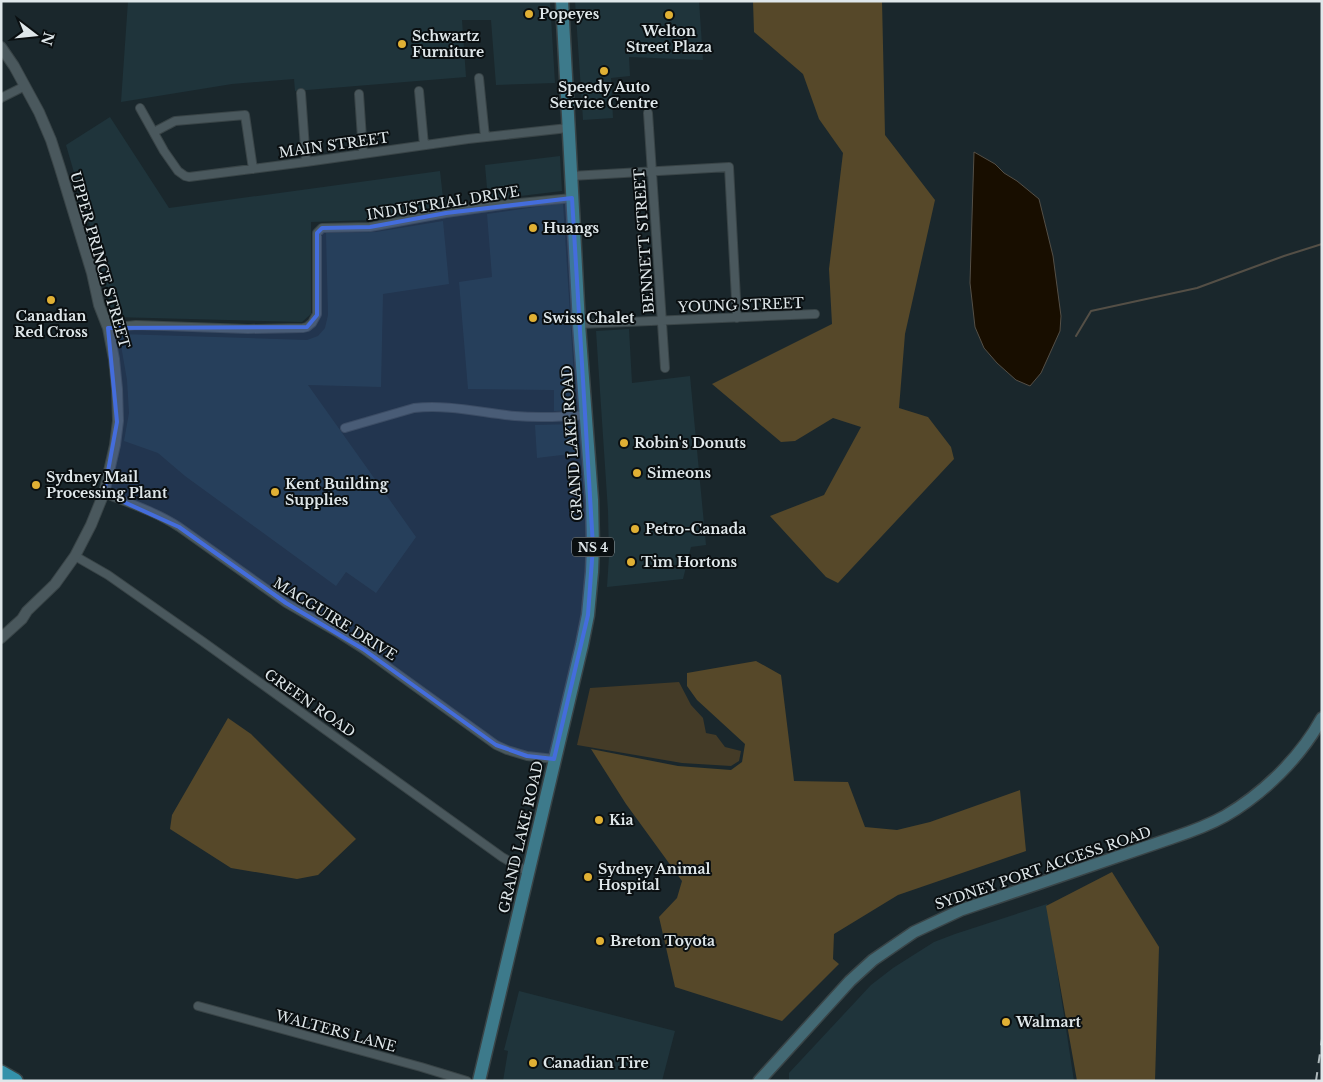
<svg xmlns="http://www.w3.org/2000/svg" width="1323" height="1082" viewBox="0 0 1323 1082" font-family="'Libre Baskerville',serif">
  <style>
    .built { fill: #1f343b }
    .green { fill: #443b27 }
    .forest { fill: #564829 }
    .water { fill: #180e00; stroke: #544f46 }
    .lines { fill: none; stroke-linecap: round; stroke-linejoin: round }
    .stream { stroke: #544f46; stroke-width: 2 }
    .minor-casing { stroke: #394447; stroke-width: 10 }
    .tertiary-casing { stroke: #394447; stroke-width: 12 }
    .secondary-casing { stroke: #394447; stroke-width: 14 }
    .primary-casing { stroke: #394447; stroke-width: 15 }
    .motorway-casing { stroke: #394447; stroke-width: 18 }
    .minor { stroke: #4a585d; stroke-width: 8 }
    .tertiary { stroke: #4a585d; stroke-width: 10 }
    .secondary { stroke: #436974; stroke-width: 11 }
    .primary { stroke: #3d7a8b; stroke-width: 12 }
    .motorway { stroke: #3491aa; stroke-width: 15 }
    .rail { stroke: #aeb8bb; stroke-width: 2; stroke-dasharray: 9 9; stroke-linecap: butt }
    .marked { fill: #446ddc; fill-opacity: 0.2; stroke: #446ddc; stroke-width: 4; stroke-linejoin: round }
    .poi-dot { fill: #e0b034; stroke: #0a0f11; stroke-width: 2 }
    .labels { text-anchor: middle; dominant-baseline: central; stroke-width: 4; stroke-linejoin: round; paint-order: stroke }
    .shield { fill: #0a0f11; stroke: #9fa6a9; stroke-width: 1 }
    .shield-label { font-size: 12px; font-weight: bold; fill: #dfe7ea }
    .poi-label { font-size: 14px; font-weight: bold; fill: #dfe7ea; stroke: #0a0f11; text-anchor: start }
    .street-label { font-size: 14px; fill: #dfe7ea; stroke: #0a0f11 }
  </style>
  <rect width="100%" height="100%" fill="#1a272c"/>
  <path class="built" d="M128,1h422l5,82 -59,2 -5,-65h-29l4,57 -171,14 -1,-12 -62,5 -111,18z
    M575,1h124l4,59 -74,-3 1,19 -19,2 2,40 -30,2z
    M110,117l59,91 271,-37 4,36 -71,13 -62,2v92l-9,8 -189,-5 -14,-59 -33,-113z
    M560,156l2,35 -74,9 -3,-35z
    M563,203l13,207 -22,1v-21l-86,-1 -9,-107 33,-5 -5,-63z
    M443,221l6,63 -66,10 -2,93 -73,-2 108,152 -40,56 -30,-21 -10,14 -151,-110 -27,-23 -34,-12 5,-28 -2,-33 -8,-46 188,6 11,-4 7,-8 3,-13 -2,-82 50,-1z
    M629,329l3,54 58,-7 16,169 -15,2 -8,32 -76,8 2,-31 -1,-45 -12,-180z
    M576,424l2,29 -41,5 -2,-33z
    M1047,904l27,177h-285v-8l82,-88 22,-17 41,-26 21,-8z
    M519,991l156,40 -13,50h-159l5,-30 -4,-1z"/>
  <path class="green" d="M679,682l12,23 12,13 3,15 10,2 9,12 16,4 -2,10 -8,5 -49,-3 -105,-18 13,-57z"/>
  <path class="forest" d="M753,1h129l3,134 50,65 -30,134 -6,74 29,9 23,30 3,12 -116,124 -12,-6 -56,-61 54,-21 37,-68 -28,-9 -38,23 -14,1 -69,-58 120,-60 -3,-55 14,-116 -24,-34 -16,-45 -49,-42z
    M756,661l25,14 13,106 54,1 17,45 32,3 33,-8 90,-32 6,61 -128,44 -64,39 -1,25 6,5 -57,57 -107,-34 -16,-70 18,-19 5,-17 -56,-77 -35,-55 87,17 53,4 11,-8 3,-18 -48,-44 -10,-14v-13z
    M228,718l23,16 105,105 -38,36 -21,4 -66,-11 -61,-39 2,-14z
    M1112,872l47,75 -4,134h-78l-31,-175z"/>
  <path class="water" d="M974,152l21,12 9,9 13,8 22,18 14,57 8,60 -1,15 -19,42 -11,13 -14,-6 -19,-17 -13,-15 -9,-21 -5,-44z"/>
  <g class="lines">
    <path class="stream" d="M1076,336l15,-25 106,-23 87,-32 38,-12"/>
    <g class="minor-casing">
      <path id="minor" d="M479,78l6,59
        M419,91l5,54
        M301,93l5,69
        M359,94l4,59
        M1,98l24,-12
        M140,108l24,43 14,20 7,5 4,1 117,-15 162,-23 100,-11
        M648,113l17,255
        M154,132l21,-11 70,-6 8,54
        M571,176l158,-9 8,151
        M579,324l236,-10
        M108,328l28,-3 112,4 55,-1 4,-1 5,-4 5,-9v-81l5,-5 48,-1 76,-14 63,-9 63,-6
        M345,428l69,-20c34,-4 68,5 101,8 24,2 47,1 70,-1
        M104,493c25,10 52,19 75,34l107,76 52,30 25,16 133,96 11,5 20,6 27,3
        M75,556l33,19 94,66 300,216 26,15
        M198,1006l223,61 46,14"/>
    </g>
    <g class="tertiary-casing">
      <path id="tertiary" d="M1,47l13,19 25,46 12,28 9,28 32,105 7,32 9,23 6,31 3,30 1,32 -3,24 -11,48 -13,32 -16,31 -20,28 -28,27 -5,8 -21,19"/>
    </g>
    <g class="secondary-casing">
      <path id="secondary" d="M759,1081l91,-100 23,-21 41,-28 47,-22 211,-72c18,-6 37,-13 53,-22 39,-23 75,-58 97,-98"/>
    </g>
    <g class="primary-casing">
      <path id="primary" d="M479,1081l103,-436 6,-30 4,-43 1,-26 -1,-46 -13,-176 -17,-323"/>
    </g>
    <g class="motorway-casing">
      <path id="motorway" d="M1,1073l14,8"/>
    </g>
    <use href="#minor" class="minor"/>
    <use href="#tertiary" class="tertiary"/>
    <use href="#secondary" class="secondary"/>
    <use href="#primary" class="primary"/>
    <use href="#motorway" class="motorway"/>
    <path class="rail" d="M1316,1081l6,-42"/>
  </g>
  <path class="marked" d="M572,198l21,348 -5,69 -34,144 -27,-3 -31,-11 -133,-96 -77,-46 -107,-76 -75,-34 13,-71 -9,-94 199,-1 10,-12v-82l5,-5 48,-1 76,-14z"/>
  <g class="poi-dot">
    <circle cx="529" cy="14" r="5"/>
    <circle cx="669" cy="15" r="5"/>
    <circle cx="402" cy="44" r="5"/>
    <circle cx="604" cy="71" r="5"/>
    <circle cx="533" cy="228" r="5"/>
    <circle cx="51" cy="300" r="5"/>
    <circle cx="533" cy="318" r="5"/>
    <circle cx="624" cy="443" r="5"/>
    <circle cx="637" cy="473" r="5"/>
    <circle cx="36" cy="485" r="5"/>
    <circle cx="275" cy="492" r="5"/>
    <circle cx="635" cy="529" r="5"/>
    <circle cx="631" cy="562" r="5"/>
    <circle cx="599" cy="820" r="5"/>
    <circle cx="588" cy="877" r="5"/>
    <circle cx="600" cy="941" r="5"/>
    <circle cx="1006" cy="1022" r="5"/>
    <circle cx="533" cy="1063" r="5"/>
  </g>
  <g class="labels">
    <rect class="shield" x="572" y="537.5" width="42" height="19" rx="4"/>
    <g class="shield-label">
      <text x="593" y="547">NS 4</text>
    </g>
    <g class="poi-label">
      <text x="539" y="14">Popeyes</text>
      <text x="669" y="31" text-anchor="middle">Welton<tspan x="669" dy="16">Street Plaza</tspan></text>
      <text x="412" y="36">Schwartz<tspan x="412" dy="16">Furniture</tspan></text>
      <text x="604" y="87" text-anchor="middle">Speedy Auto<tspan x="604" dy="16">Service Centre</tspan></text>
      <text x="543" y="228">Huangs</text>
      <text x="51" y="316" text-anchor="middle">Canadian<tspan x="51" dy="16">Red Cross</tspan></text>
      <text x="543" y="318">Swiss Chalet</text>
      <text x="634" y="443">Robin's Donuts</text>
      <text x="647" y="473">Simeons</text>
      <text x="46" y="477">Sydney Mail<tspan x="46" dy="16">Processing Plant</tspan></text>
      <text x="285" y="484">Kent Building<tspan x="285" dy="16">Supplies</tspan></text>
      <text x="645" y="529">Petro-Canada</text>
      <text x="641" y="562">Tim Hortons</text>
      <text x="609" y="820">Kia</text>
      <text x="598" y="869">Sydney Animal<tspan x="598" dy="16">Hospital</tspan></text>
      <text x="610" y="941">Breton Toyota</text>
      <text x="1016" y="1022">Walmart</text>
      <text x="543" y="1063">Canadian Tire</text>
    </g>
    <g class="street-label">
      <text transform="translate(334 145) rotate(-8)">MAIN STREET</text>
      <text transform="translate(443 203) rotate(-9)">INDUSTRIAL DRIVE</text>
      <text transform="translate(644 241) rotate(-94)">BENNETT STREET</text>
      <text transform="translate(100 260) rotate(74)">UPPER PRINCE STREET</text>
      <text transform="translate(741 305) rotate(-2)">YOUNG STREET</text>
      <text transform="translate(572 443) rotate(-94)">GRAND LAKE ROAD</text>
      <text transform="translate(335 619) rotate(32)">MACGUIRE DRIVE</text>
      <text transform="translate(310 703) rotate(35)">GREEN ROAD</text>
      <text transform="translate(521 837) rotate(-77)">GRAND LAKE ROAD</text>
      <text transform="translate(1043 868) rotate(-19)">SYDNEY PORT ACCESS ROAD</text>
      <text transform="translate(336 1031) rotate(15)">WALTERS LANE</text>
    </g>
  </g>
  <rect width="1323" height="1082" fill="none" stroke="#dfe7ea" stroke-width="5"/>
  <g transform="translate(35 35) rotate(106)" stroke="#0a0f11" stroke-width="4" paint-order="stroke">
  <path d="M0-4L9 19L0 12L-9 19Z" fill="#dfe7ea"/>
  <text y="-8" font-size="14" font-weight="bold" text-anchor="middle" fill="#dfe7ea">N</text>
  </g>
</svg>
